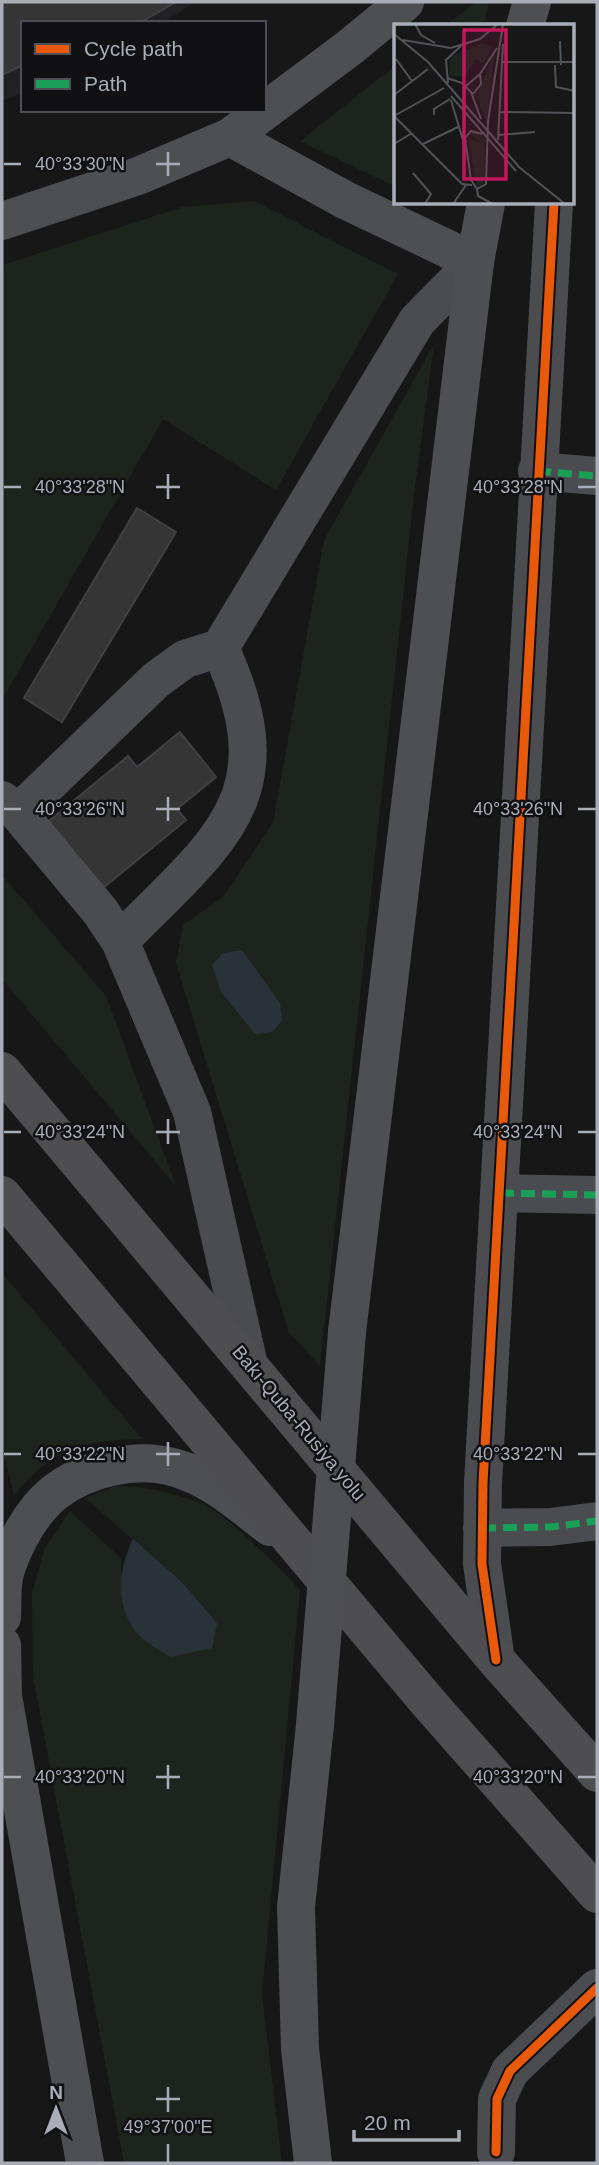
<svg xmlns="http://www.w3.org/2000/svg" width="599" height="2165" viewBox="0 0 599 2165" font-family="Helvetica,sans-serif">
  <style>
    .built { fill: #212123 }
    .green { fill: #1d241e }
    .water { fill: #2a3239 }
    .building { fill: #353536; stroke: #3f4043; stroke-width: 2 }
    .lines { fill: none; stroke-linecap: round; stroke-linejoin: round }
    .minor { stroke: #4b4c50; stroke-width: 38 }
    .major { stroke: #4d4f52; stroke-width: 38 }
    .highway { stroke: #4e4e51; stroke-width: 38 }
    .major-bridge { stroke: #4d4f52; stroke-width: 38 }
    .quiet { stroke: #1a9f57; stroke-width: 7; stroke-dasharray: 14 7; stroke-linecap: butt }
    .cycleway-casing { stroke: #111113; stroke-width: 13 }
    .cycleway { stroke: #e8590c; stroke-width: 9 }
    .ticks { fill: none; stroke: #a8adb8; stroke-width: 2.5 }
    .labels { text-anchor: middle; dominant-baseline: central; stroke-width: 5; stroke-linejoin: round; paint-order: stroke }
    .street-label { font-size: 19px; fill: #a8adb8; stroke: #111113 }
    .inset-road { fill: none; stroke: #515357; stroke-width: 2 }
    .view { fill: #c2185b; fill-opacity: 0.15; stroke: #c2185b; stroke-width: 3.5 }
    .inset-edge { fill: none; stroke: #a8adb8; stroke-width: 3.5 }
    .ticks-label { font-size: 18px; text-anchor: middle; fill: #a8adb8; stroke: #111113; stroke-width: 5; stroke-linejoin: round; paint-order: stroke }
  </style>
  <rect width="100%" height="100%" fill="#171717"/>
  <path class="built" d="M2,2h193l-32,21h-140v70l-21,8z"/>
  <path class="green" d="M476,2h13l-5,24h-39z
    M396,65v122l-96,-46z
    M254,201l144,73 -122,216 -113,-71 -158,276h-3v-430l181,-58z
    M434,344l-20,151 -94,871 -31,-33 -113,-370 7,-38 40,-28 50,-74 51,-283z
    M2,875l104,121 70,190 -174,-207z
    M2,1273l140,166c-55,0 -94,12 -128,57l-12,-49z
    M115,1486c29,0 59,7 86,17 24,10 80,66 99,87l-38,404 20,169h-158l-91,-487 -1,-84 13,-44 25,-37 52,48 -1,14 96,50 -34,-40 -98,-85z"/>
  <path class="water" d="M242,950l38,53 2,18 -10,11 -17,2 -34,-42 -9,-27 11,-12z
    M133,1539l50,44 34,40 -5,25 -41,9c-9,-6 -20,-11 -28,-18 -29,-27 -26,-68 -10,-100z"/>
  <path class="building" d="M2,2h174l-37,21h-116v42l-21,10z
    M137,508l39,24 -114,190 -38,-24z
    M180,732l36,45 -39,32 9,11 -83,68 -54,-67 79,-65 9,11z"/>
  <g class="lines">
    <path class="minor" d="M537,471l60,5
      M220,648l197,-327 58,-59
      M2,800l16,13 82,98 20,30 72,171 56,249
      M18,813l138,-133 29,-21 35,-11c69,149 -1,192 -100,293
      M500,1193l97,2
      M482,1528l68,-1 47,-6
      M496,1660l-14,-96 1,-81 71,-1280
      M496,2152l1,-53 13,-28 87,-83"/>
    <path class="major" d="M525,26l7,-24
      M230,137l115,63 130,62
      M2,221l136,-45 92,-39 119,-89 56,-46
      M347,1332l128,-1070 11,-59
      M2,1617c1,-15 -1,-34 4,-48 9,-27 26,-58 48,-76 32,-25 83,-37 122,-25 35,10 66,37 94,59
      M2,1645l1,51 82,467
      M313,2163l-13,-114 -4,-142 19,-182"/>
    <path class="highway" d="M2,1071l494,589 101,113
      M2,1195l425,506 170,193
      M2,1688l1,8"/>
    <path class="major-bridge" d="M315,1725l32,-393"/>
    <path class="quiet" d="M537,471l60,5
      M500,1193l97,2
      M482,1528l68,-1 47,-6"/>
    <g class="cycleway-casing">
      <path id="cycleway" d="M496,1660l-14,-96 1,-81 71,-1280
        M496,2152l1,-53 13,-28 87,-83"/>
    </g>
    <use href="#cycleway" class="cycleway"/>
  </g>
  <path class="ticks" d="M168,152v24M4,164h17M156,164h24M168,474v25M4,487h17M156,487h24M578,487h18M168,797v24M4,809h17M156,809h24M578,809h18M168,1119v25M4,1132h17M156,1132h24M578,1132h18M168,1442v24M4,1454h17M156,1454h24M578,1454h18M168,1765v24M4,1777h17M156,1777h24M578,1777h18M168,2087v25M156,2099h24M168,2144v18"/>
  <g class="labels">
    <g class="street-label">
      <text transform="translate(299 1423) rotate(50)">Bakı-Quba-Rusiya yolu</text>
    </g>
  </g>
  <g transform="translate(394 24)">
    <rect width="180" height="180" fill="#171717"/>
    <path d="M88,19l10,5 -9,15 -8,-4 -10,18 -16,-1 1,-19zM100,29l-7,71 -10,-28zM80,108l11,7 -1,44 -7,4 -9,-51 11,7 -9,-10z" fill="#1d241e"/>
    <path class="inset-road" d="M21,0l6,11 14,8M0,10l34,28 91,105 46,37M9,16l48,8 29,-9 18,-15M166,17l1,24M2,35l16,22M108,38h73M161,41l1,22 19,4M86,50l17,-26M53,54l15,5 9,9 10,27M54,59l-2,-23 15,-14M72,62l14,-12 1,10 -8,10M0,71l34,-26M57,72l65,75M57,76l14,47M105,88l76,1M40,91v-6l16,-10M0,92l68,68 10,1M0,92l50,-28M88,110l-11,-3 -6,7 6,42 6,9 9,-5 2,-63 15,-97M104,111l37,-3M104,116l5,-96M0,120l18,-11M29,120l37,-18M19,149l18,21 -6,10M83,165l1,7 15,8M59,180l13,-19"/>
    <path class="view" d="M70,6h42v149h-42z"/>
    <rect width="180" height="180" class="inset-edge"/>
  </g>
  <g class="ticks-label">
    <text x="80" y="170">40°33'30"N</text>
    <text x="80" y="493">40°33'28"N</text>
    <text x="518" y="493">40°33'28"N</text>
    <text x="80" y="815">40°33'26"N</text>
    <text x="518" y="815">40°33'26"N</text>
    <text x="80" y="1138">40°33'24"N</text>
    <text x="518" y="1138">40°33'24"N</text>
    <text x="80" y="1460">40°33'22"N</text>
    <text x="518" y="1460">40°33'22"N</text>
    <text x="80" y="1783">40°33'20"N</text>
    <text x="518" y="1783">40°33'20"N</text>
    <text x="168" y="2133">49°37'00"E</text>
  </g>
  <rect width="599" height="2165" fill="none" stroke="#a8adb8" stroke-width="7"/>
  <rect x="21" y="21" width="245" height="91" fill="#111113" stroke="#4d4f55" stroke-width="2"/>
  <rect x="35" y="44" width="35" height="10" fill="#e8590c" stroke="#4d4f55" stroke-width="2"/>
  <text x="84" y="56" font-size="21" fill="#a8adb8">Cycle path</text>
  <rect x="35" y="79" width="35" height="10" fill="#1a9f57" stroke="#4d4f55" stroke-width="2"/>
  <text x="84" y="91" font-size="21" fill="#a8adb8">Path</text>
  <g transform="translate(56 2109)" stroke="#111113" stroke-width="5" paint-order="stroke">
  <path d="M0-5L12 26L0 18L-12 26Z" fill="#a8adb8"/>
  <text y="-10" font-size="19" font-weight="bold" text-anchor="middle" fill="#a8adb8">N</text>
  </g>
  <path d="M354 2130v10h105v-10" fill="none" stroke="#a8adb8" stroke-width="3.5"/>
  <text x="364" y="2130" font-size="21" fill="#a8adb8" stroke="#111113" stroke-width="5" paint-order="stroke">20 m</text>
</svg>
